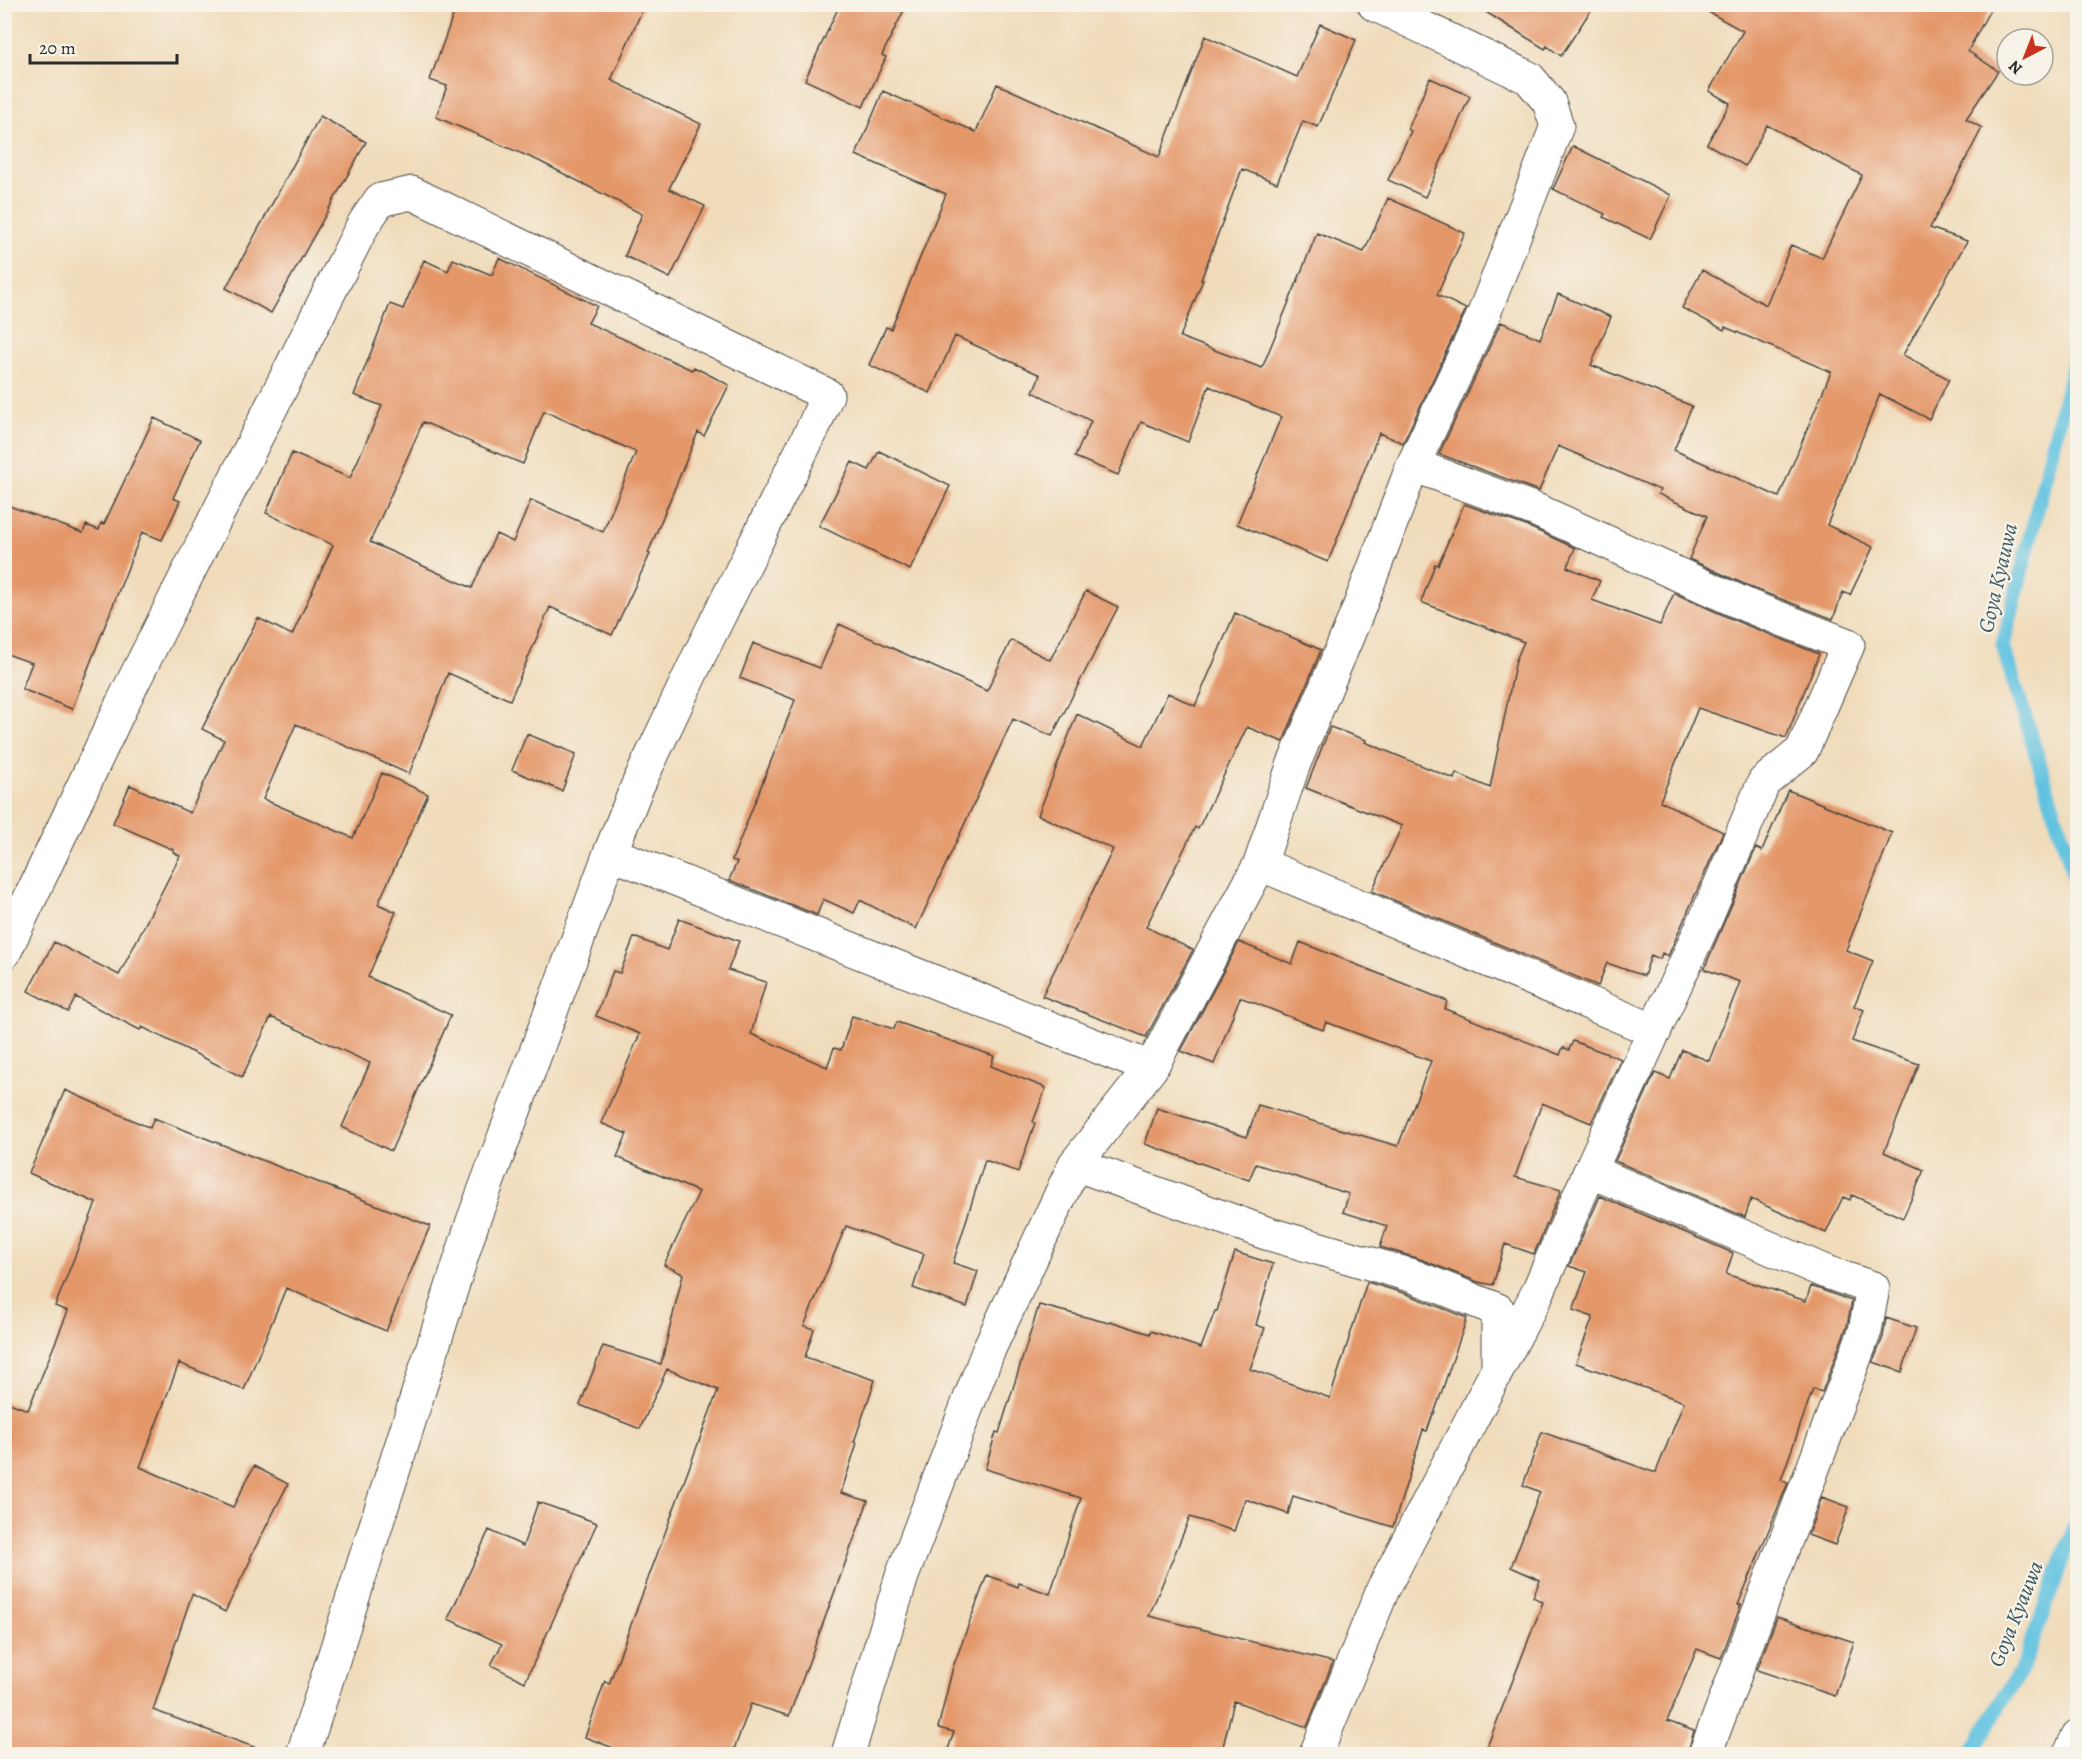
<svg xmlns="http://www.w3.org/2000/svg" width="2082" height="1759" viewBox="0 0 2082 1759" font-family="Alegreya,serif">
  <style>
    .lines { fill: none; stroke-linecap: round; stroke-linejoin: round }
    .stream { stroke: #62c3e0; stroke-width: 15 }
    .building { fill: #e4986b; fill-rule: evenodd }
    .street-casing { stroke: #494641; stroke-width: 35 }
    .street { stroke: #fff; stroke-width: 33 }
    .labels { text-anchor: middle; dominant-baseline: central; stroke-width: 4.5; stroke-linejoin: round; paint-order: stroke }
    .water-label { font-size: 22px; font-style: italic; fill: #3c5961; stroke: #f7f3e8 }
  </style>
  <rect width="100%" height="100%" fill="#f7f3e8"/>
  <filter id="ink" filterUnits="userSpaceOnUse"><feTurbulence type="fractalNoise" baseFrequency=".0167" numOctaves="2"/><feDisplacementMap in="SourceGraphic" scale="12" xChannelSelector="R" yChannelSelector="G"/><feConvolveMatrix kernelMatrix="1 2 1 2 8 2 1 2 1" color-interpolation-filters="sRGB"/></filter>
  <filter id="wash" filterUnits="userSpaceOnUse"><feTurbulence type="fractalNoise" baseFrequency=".008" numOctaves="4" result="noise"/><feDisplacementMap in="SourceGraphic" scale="24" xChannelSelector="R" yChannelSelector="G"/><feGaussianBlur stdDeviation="1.35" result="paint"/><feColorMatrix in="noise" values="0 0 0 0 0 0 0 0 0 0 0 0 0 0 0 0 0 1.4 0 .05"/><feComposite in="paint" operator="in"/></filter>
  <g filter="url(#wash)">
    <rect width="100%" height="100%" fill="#f0dcbb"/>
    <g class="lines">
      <path class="stream" d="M2078,345l-75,301 75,242
        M1971,1754l53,-90 54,-147"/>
    </g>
    <g id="blocks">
      <path class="building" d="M457,4h188l-34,76 90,44 -32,65 36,17 -35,72 -45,-22 17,-42 -103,-53 -103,-44 11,-31 -17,-6z
        M840,4h67l-25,51 4,2 -23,50 -58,-27z
        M1473,4h122l-34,52 -14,-10 -2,3z
        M1694,4h299l-25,47 30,20 -32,48 16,9 -52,100 37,13 -64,114 46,24 -20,40 -49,-25 -53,131 46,22 -23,48 -7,-3 -10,27 -78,-30 -66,-30 18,-43 -49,-22 2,-4 -102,-44 -19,45 -100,-37 62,-132 39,17 18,-45 53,23 -20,48 101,41 -18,44 105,47 52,-125 -106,-45 -1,3 -42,-22 20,-38 64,35 25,-60 31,13 40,-83 -95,-50 -22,41 -38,-22 23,-41 -21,-12 34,-60z
        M1320,24l36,16 -38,87 -15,-6 -26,62 -35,-14 -41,111h2l-23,57 82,31 55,-135 47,19 24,-54 77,35 -28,62 29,14 -63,134 -24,-10 -51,129 -91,-38 44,-107 -72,-31 -21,56 -47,-20 -23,53 -43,-18 16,-36 -58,-29 7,-17 -85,-39 -25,57 -61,-28 17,-38 5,2 55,-135 -90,-39 27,-64 93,41 21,-48 162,73 46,-121 92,41z
        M1430,78l40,18 -45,101 -37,-17 23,-49 -3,-2z
        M320,116l46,26 -95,171 -45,-25z
        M1573,146l98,49 -21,44 -47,-22 2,-3 -52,-25z
        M499,258l98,48 -9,17 104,47 2,-3 35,18 -25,51 -6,-4 -50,121 2,1 -38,81 -62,-28 -40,93 -62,-27 -39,101 -113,-50 -33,75 90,39 29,-65 46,21 -50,110 18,8 -28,65 83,38 -60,136 -49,-24 28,-64 -99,-46 -29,60 -100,-50 -2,3 -64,-33 -8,15 -40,-21 26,-49 65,33 61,-119 -7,-4 1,-2 -61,-27 17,-38 60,28 34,-73 -22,-11 56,-111 34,17 41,-90 -67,-32 26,-60 58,25 32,-72 -28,-11 36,-91 13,5 21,-49 24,11 5,-12 39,16zM544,411l92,41 -33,80 -72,-32 -18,42 -17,-8 -24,54 -102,-46 53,-120 100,42z
        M154,418l46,22 -27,58 7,3 -18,39 -20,-8 -70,177 -50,-20 10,-26 -28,-10v-149l79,29 3,-8 13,5 2,-7 3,1z
        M879,451l71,35 -40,84 -91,-44 33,-64 17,8z
        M1464,504l65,23 46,21 -8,19 33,14 -8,19 68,25 14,-32 67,30 78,31 -33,84 -88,-30 -38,93 63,31 -55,124 -6,-3 -2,6 -9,-4 -7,21 -37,-13 -9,23 -226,-95 30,-65 -96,-38 24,-61 36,13 -1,2 89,37 2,-6 34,15 26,-128 8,-18 -103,-40 14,-38 3,1z
        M1086,591l32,16 -66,129 -39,-17 -97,210 -56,-29 -6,13 -31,-14 -6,16 -88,-35 8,-18 -5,-2 63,-160 -55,-22 13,-35 67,25 19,-44 148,67 24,-51 39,20z
        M1235,613l86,37 -38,92 -36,-15 -49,102 -3,-2 -49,100 47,23 -47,87 -104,-41 71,-147 -75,-34 39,-101 66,32 25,-53 27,13z
        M527,734l49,20 -14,37 -50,-21z
        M1788,790l104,43 -46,117 27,11 -19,45 10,4 -12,31 67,23 -35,88 40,18 -21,48 -51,-23 -2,5 -7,-3 -17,36 -75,-34 -6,18 -130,-56 40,-88 15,6 12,-29 27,11 31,-79 -36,-13 52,-121 6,3z
        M679,919l60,22 -11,29 38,12 -15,52 76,33 7,-19 7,2 11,-34 42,13 3,-7 97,34 -3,10 55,22 -13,34 2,1 -17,49 -33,-12 -32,103 25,8 -11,36 -54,-19 11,-34 -78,-28 -42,100 10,3 -9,28 70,23 -21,62 3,1 -16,50 27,8 -79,215 -38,-12 -19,51h-101l-46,-18 20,-56 4,3 109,-294 -51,-21 -27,60 -60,-24 23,-59 58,18 22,-90 -19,-9 35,-73 -82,-35 10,-23 -26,-11 39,-89 -44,-18 17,-45 7,2 14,-36 33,13z
        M1239,942l53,22 8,-22 147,59 -2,8 115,46 3,-8 6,3 4,-9 48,18 -30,64 -49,-20 -27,74 46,13 -27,64 -29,-10 -12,41 -15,-3 -58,-23 -40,-12 7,-21 -44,-14 6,-18 -93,-30 -7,16 -104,-36 12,-36 90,29 11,-32 140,41 33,-85 -105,-39 -3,8 -83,-33 -26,67 -33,-13z
        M65,1090l85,38 4,-10 276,108 -44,105 -100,-43 -42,102 -65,-27 -39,104 93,40 21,-41 34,18 -38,74 1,1 -26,53 -33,-18 -39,116 109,40 -1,5h-257v-354l24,9 40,-99 -13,-5 41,-103 -67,-30z
        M1600,1196l133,57 -7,21 80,27 5,-15 41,15 -5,25 -25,66 -9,-3 -32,91 7,3 -50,122h3l-20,53 -24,-9 -30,72 27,10 -7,24h-203l59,-153 -10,-5 7,-17 -29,-13 29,-75 -17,-7 19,-53 111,40h3l28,-70 -108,-39 17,-46 -20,-7 14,-38 -18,-6z
        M1235,1252l38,12 -17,61 9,3 -15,41 80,29 37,-116 40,12 60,24 -33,96h-1l-6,17 -4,-1 -30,97 -100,-31 -5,18 -43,-15 -11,32 -44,-14 -41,99 184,46 -26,65 -73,-26 -13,54h-275l8,-23 -16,-4 15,-61 34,-92 31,12 1,-4 31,11 31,-96 -96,-29 11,-37 3,1 40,-128 70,18 1,-2 40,13 1,-3 50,17 14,-37h2z
        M1886,1318l30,10 -14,44 -29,-10 10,-25z
        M1822,1497l27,10 -14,38 -27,-10z
        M538,1502l59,21 -72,159 -34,-17 11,-21 -54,-25 41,-89 34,16z
        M1777,1617l77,25 -19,54 -78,-26z"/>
    </g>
  </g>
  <g filter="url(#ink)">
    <use href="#blocks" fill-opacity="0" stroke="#494641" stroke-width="1.5"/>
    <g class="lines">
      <g class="street-casing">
        <path id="street" d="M610,853l541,215
          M1260,864l395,167
          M4,953l120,-253 239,-475 17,-25 32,-7 415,202 -13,31 -114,228 -63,133 -27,66 -137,368 -170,533
          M1075,1164l191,69 147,43 85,34v54
          M1590,1171l236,101 47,16 -8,43 -160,423
          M848,1754l54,-178 87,-227 86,-185 76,-96 109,-204 33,-98 64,-153 56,-148 70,-149 74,-190 -8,-24 -20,-24 -155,-74
          M1316,1754l67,-165 154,-295 53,-123 117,-255 57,-134 38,-31 46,-106 -100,-39 -212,-96 -123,-45
          M2070,1754l8,-18"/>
      </g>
      <use href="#street" class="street"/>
    </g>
  </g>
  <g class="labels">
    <g class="water-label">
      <text transform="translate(1998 578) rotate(-77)">Goya Kyauwa</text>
      <text transform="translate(2016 1614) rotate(-68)">Goya Kyauwa</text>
    </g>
  </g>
  <rect width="2082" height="1759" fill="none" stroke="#f7f3e8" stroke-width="24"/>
  <g transform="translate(2025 57) rotate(222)"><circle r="28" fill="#f7f3e8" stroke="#a5a39c" stroke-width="1.5"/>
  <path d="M0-4.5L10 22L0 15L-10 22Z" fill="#c8321e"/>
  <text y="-9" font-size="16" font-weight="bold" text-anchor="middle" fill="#2b2b2b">N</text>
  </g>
  <path d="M30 54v9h147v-9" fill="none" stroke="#2b2b2b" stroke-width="3"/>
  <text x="39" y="54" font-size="18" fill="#2b2b2b" stroke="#f7f3e8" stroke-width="4.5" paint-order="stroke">20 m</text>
</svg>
